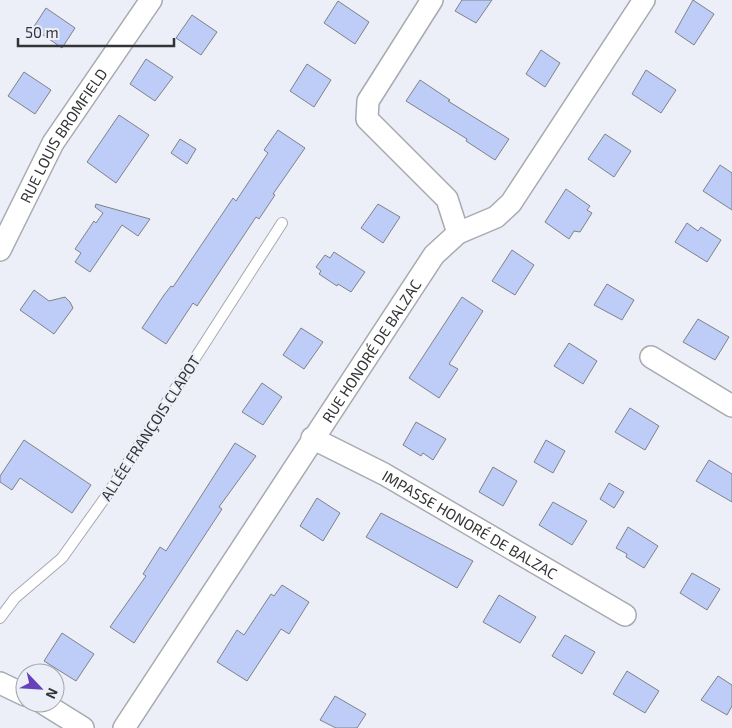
<svg xmlns="http://www.w3.org/2000/svg" width="732" height="728" viewBox="0 0 732 728" font-family="'Exo 2',sans-serif">
  <style>
    .building { fill: #becdf7; stroke: #7f8289 }
    .lines { fill: none; stroke-linecap: round; stroke-linejoin: round }
    .service-casing { stroke: #a7aab1; stroke-width: 12 }
    .minor-casing { stroke: #a7aab1; stroke-width: 24 }
    .service { stroke: #fff; stroke-width: 10 }
    .minor { stroke: #fff; stroke-width: 21 }
    .labels { text-anchor: middle; dominant-baseline: central; stroke-width: 4.5; stroke-linejoin: round; paint-order: stroke }
    .street-label { font-size: 15px; fill: #333437; stroke: #eceff7 }
  </style>
  <rect width="100%" height="100%" fill="#eceff7"/>
  <path class="building" d="M462,0h30l-16,23 -21,-12z
    M693,0l21,14 -20,31 -19,-13z
    M338,1l31,21 -14,22 -31,-21z
    M46,8l29,20 -13,20 -29,-20z
    M192,15l25,17 -16,23 -25,-17z
    M541,50l19,13 -15,24 -19,-13z
    M146,59l27,18 -18,24 -25,-17z
    M307,64l24,16 -17,27 -24,-16z
    M646,70l30,20 -15,23 -29,-19z
    M24,72l27,18 -16,24 -27,-18z
    M420,80l30,20 -2,1 61,38 -14,21 -29,-19 1,-2 -61,-38z
    M119,115l30,20 -33,48 -29,-21z
    M278,130l27,18 -32,46 2,1 -16,24 -3,-2 -59,89 -4,-3 -27,41 -24,-16 22,-33 7,-9 2,1 60,-89 3,3 32,-48 -4,-3z
    M605,134l26,17 -17,26 -26,-18z
    M180,139l16,10 -9,15 -16,-11z
    M720,165l12,8v37l-29,-19z
    M566,189l24,17 -3,4 5,3 -12,19 -6,-1 -5,8 -24,-17z
    M96,204l54,15 -12,17 -16,-11 -32,47 -15,-10 6,-9 -6,-4 19,-28 2,2 7,-10 -8,-6z
    M378,204l22,13 -17,26 -22,-15z
    M687,223l11,8 3,-4 20,13 -14,22 -32,-20z
    M512,250l22,15 -19,30 -23,-14z
    M334,252l31,20 -14,20 -13,-8 -1,2 -18,-12 2,-3 -5,-4 9,-12 5,3z
    M607,284l27,16 -12,20 -28,-15z
    M34,290l15,11 16,-4 5,5 3,6 -19,26 -34,-24z
    M462,297l21,14 -34,53 9,5 -19,29 -30,-20z
    M698,319l31,18 -14,23 -32,-18z
    M301,328l22,14 -19,27 -21,-14z
    M569,343l28,18 -14,23 -29,-18z
    M262,383l20,14 -19,28 -21,-13z
    M630,408l29,18 -14,24 -30,-18z
    M416,422l30,17 -13,21 -10,-7 -2,3 -18,-11z
    M24,440l67,45 -19,28 -52,-35 -8,12 -12,-8v-6z
    M546,440l19,11 -12,22 -19,-11z
    M235,443l21,13 -37,51 3,2 -88,134 -24,-16 36,-51 -3,-2 17,-27 6,4z
    M709,460l23,14v28l-36,-21z
    M493,467l24,14 -14,25 -24,-14z
    M609,483l15,9 -10,16 -14,-9z
    M317,498l23,15 -17,28 -23,-15z
    M553,502l34,19 -15,24 -33,-20z
    M381,513l92,48 -16,27 -91,-51z
    M628,527l30,19 -14,22 -18,-11 1,-3 -11,-6z
    M692,573l28,16 -13,21 -27,-17z
    M282,585l27,17 -20,32 -8,-5 -34,52 -30,-19 20,-32 7,5 27,-41 3,2z
    M499,595l37,22 -16,26 -37,-21z
    M62,633l32,21 -18,27 -32,-20z
    M565,635l30,17 -13,22 -30,-18z
    M627,671l32,20 -14,22 -32,-19z
    M718,676l14,9v21l-5,9 -26,-15z
    M335,696l31,18 -9,14h-21l-16,-8z"/>
  <g class="lines">
    <g class="service-casing">
      <path id="service" d="M0,618l15,-20 47,-40 45,-63 175,-272"/>
    </g>
    <g class="minor-casing">
      <g id="minor">
        <path d="M432,0l-64,101 -1,18 80,80 11,34"/>
        <path id="s1" d="M0,250l53,-107 98,-143"/>
        <path d="M651,357l81,49"/>
        <path id="s2" d="M312,438l72,36 241,141"/>
        <path d="M0,683l25,12"/>
        <path d="M43,703l40,25"/>
        <path id="s3" d="M124,728l310,-473 24,-22 38,-16 15,-14 133,-203"/>
      </g>
    </g>
    <use href="#service" class="service"/>
    <use href="#minor" class="minor"/>
  </g>
  <g class="labels">
    <g class="street-label">
      <text stroke="none"><textPath href="#s1" startOffset="131">RUE LOUIS BROMFIELD</textPath></text>
      <text stroke="none"><textPath href="#s3" startOffset="451">RUE HONORÉ DE BALZAC</textPath></text>
      <text transform="translate(150 428) rotate(-57)">ALLÉE FRANÇOIS CLAPOT</text>
      <text stroke="none"><textPath href="#s2" startOffset="180">IMPASSE HONORÉ DE BALZAC</textPath></text>
    </g>
  </g>
  <g transform="translate(40 688) rotate(115)"><circle r="24" fill="#eceff7" stroke="#a2a4aa"/>
  <path d="M0-4L9 19L0 12L-9 19Z" fill="#6641b9"/>
  <text y="-8" font-size="14" font-weight="bold" text-anchor="middle" fill="#333437">N</text>
  </g>
  <path d="M18 38v8h156v-8" fill="none" stroke="#333437" stroke-width="2.5"/>
  <text x="25" y="38" font-size="15" fill="#333437" stroke="#eceff7" stroke-width="4" paint-order="stroke">50 m</text>
</svg>
